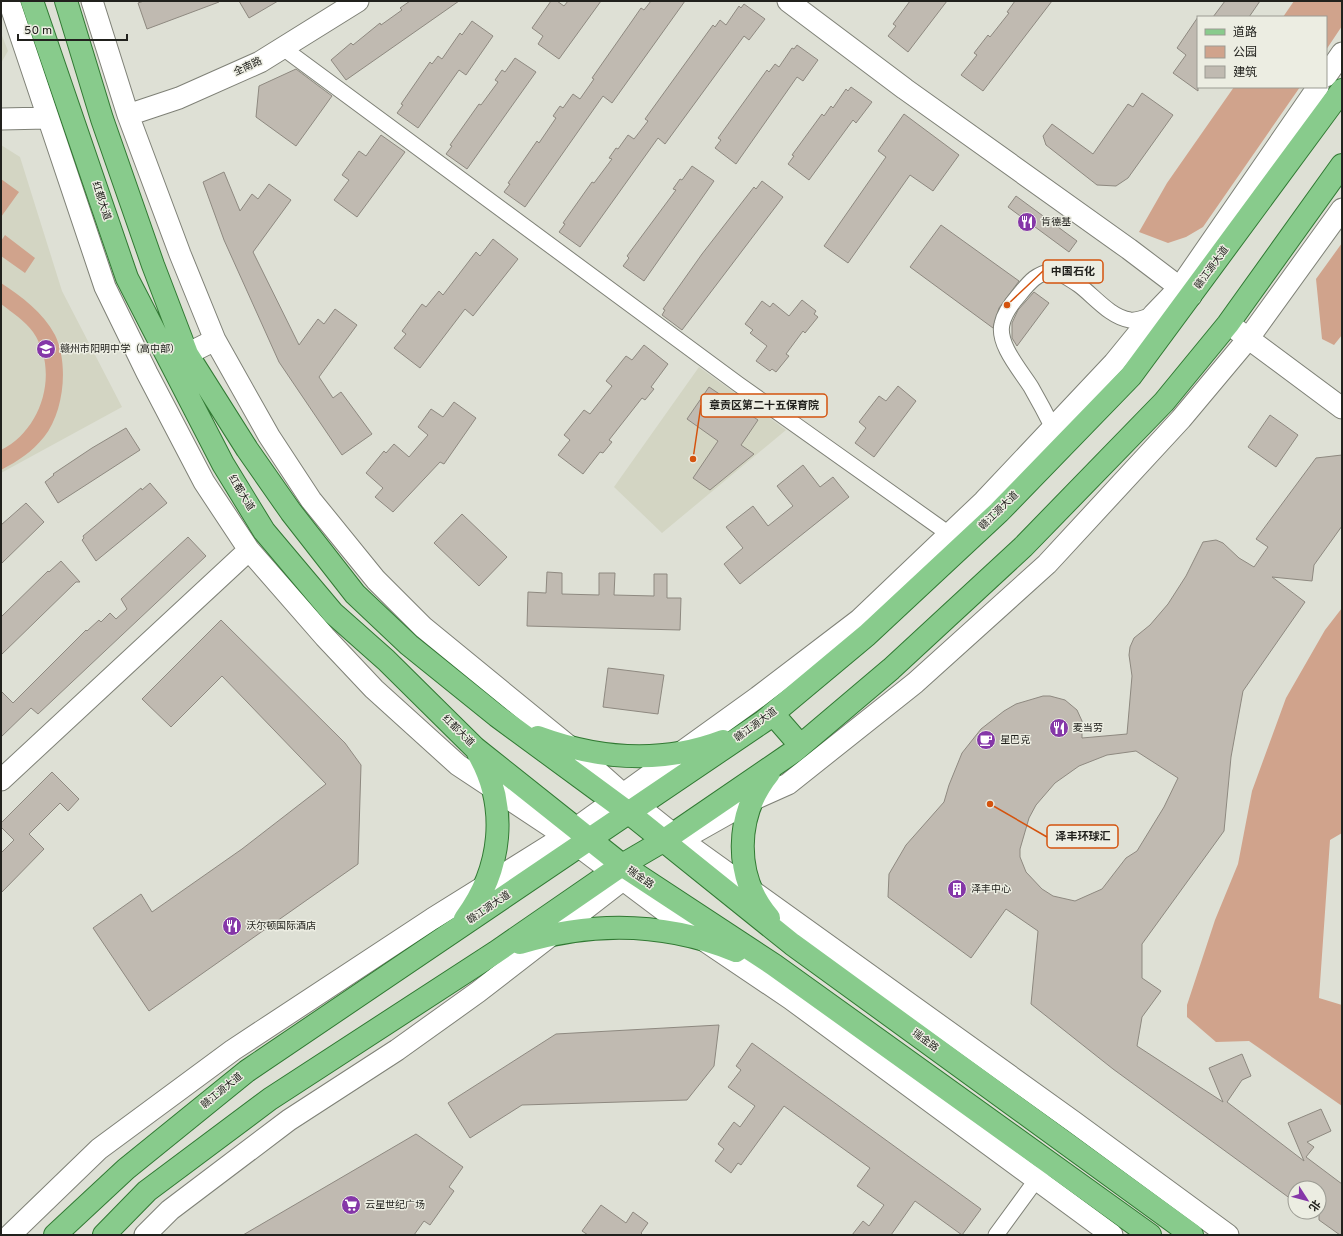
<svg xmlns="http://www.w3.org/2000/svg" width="1343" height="1236" viewBox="0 0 1343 1236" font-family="Overpass,'Noto Sans SC',sans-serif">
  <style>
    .built { fill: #d3d5c3 }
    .green { fill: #d0a38c }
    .building { fill: #c0bab1; stroke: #8e8980; fill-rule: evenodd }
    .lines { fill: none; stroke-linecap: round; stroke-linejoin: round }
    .street-casing { stroke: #7f8177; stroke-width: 17 }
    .secondary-casing { stroke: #7f8177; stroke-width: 23 }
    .primary-casing { stroke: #317933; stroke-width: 24 }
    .street { stroke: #fff; stroke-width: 15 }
    .secondary { stroke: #fff; stroke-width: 21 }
    .primary { stroke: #88cb8c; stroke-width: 22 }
    .labels { text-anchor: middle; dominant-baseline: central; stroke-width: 3; stroke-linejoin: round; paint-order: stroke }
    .street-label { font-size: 10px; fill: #21211d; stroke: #ecede2 }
    .poi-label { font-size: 10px; fill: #21211d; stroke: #ecede2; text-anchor: start }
    .leader { fill: none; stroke: #d4530e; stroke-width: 1.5 }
    .callout-dot { fill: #d4530e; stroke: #ecede2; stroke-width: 1.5 }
    .callout { fill: #ecede2; stroke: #d4530e; stroke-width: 1.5 }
    .callout-label { font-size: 11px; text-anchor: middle; font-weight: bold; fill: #21211d }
  </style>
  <rect width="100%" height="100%" fill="#dee0d5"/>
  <path class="built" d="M1,33l7,18 -7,12z
    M1,145l19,12 42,134 60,116 -121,66z
    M699,367l87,63 -124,103 -48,-46z"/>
  <path class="green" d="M1294,1h48v25l-16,24v-33h-43z
    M1234,87h66l-97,140 -17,10 -18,6 -29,-11 28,-49z
    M1,179l18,13 -18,25z
    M5,235l30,23 -10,15 -24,-17v-15z
    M1342,243v92l-8,10 -12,-6 -6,-60z
    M1,283c21,14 42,29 54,52 14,29 9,77 -11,102 -12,15 -26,24 -43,33v-20c41,-20 59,-79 32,-118 -8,-11 -20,-19 -32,-28z
    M1342,608v225l-12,7 -11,158 23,7v101l-93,-65 -33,1 -29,-25v-12l28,-85 23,-56 14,-73 34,-93 39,-68z"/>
  <path class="building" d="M144,1h75v1l-72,27 -9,-26z
    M239,1h39l-29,17z
    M410,1h49l-113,79 -15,-20 20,-17 2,2 27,-22 1,2 21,-15 -2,-2z
    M551,1h6l7,5 4,-5h33l-42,58 -21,-15 5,-8 -11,-8z
    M651,1h34l-73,102 -9,-7 -78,111 -21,-15 6,-8 -2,-1 29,-42 2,2 17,-25 -3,-2 7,-10 3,2 10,-14 7,5 14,-20 -2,-1 40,-57 9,-13 3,2z
    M910,1h37l-39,51 -20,-16 8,-10 -3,-2z
    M1015,1h37l-69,90 -22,-16 16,-20 -3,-2 14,-18 2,2 19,-24 -2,-1z
    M1225,1h35l-11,16h-36z
    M744,4l21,15 -16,21 -5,-4 -79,108 -7,-6 -78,109 -21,-15 6,-8 -2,-1 29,-41 2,1 18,-24 -3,-1 7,-10 2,1 10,-14 6,4 14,-18 -3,-2 68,-94 2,2 5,-7 6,5 13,-19 2,2z
    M1198,17v74l-25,-18 13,-18 -9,-7z
    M472,21l21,15 -27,39 -7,-5 -41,58 -21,-15 6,-8 -2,-1 29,-42 2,2 6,-8 4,3 18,-26 2,2z
    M797,45l21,15 -15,21 -6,-4 -61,87 -21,-16 6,-8 -3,-2 49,-68 2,2 6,-8 4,3 13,-19 2,1z
    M515,58l21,14 -69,97 -21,-15 6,-8 -2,-1 29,-41 2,1 17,-23 -3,-2 7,-10 3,2z
    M296,69l36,27 -36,50 -40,-29 3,-31z
    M851,87l21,15 -16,21 -3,-3 -44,60 -21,-16 6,-8 -2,-1 30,-41 2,2 7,-10 2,2 13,-19 2,2z
    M1142,93l31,22 -45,63 -12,8 -19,-1 -51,-40 -3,-9 9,-12 41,30 35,-50 5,3z
    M904,114l55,41 -26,36 -23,-16 -62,88 -24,-17 62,-89 -8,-6z
    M381,135l24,17 -48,65 -23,-17 15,-20 -7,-5 17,-24 7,5z
    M692,166l22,15 -70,100 -21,-15 6,-8 -2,-2 49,-66 -3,-1 7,-10 2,1z
    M224,172l16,39 12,-17 6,5 11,-15 22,16 -38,52 46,93 19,-26 6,5 11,-15 22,16 -38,52 14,21 8,-6 31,42 -30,21 -63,-93 -55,-122 -21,-58z
    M762,181l21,16 -101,133 -20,-15 3,-5 -2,-1 39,-55 52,-67 2,2z
    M1016,196l61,45 -8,11 -61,-45z
    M941,225l78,56 -20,27 -6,20 -83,-61z
    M493,239l25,20 -45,57 -8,-7 -45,59 -26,-20 12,-14 -4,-3 20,-27 4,3 13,-16 4,4 33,-43 4,4z
    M1034,292l15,11 -32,43 -5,-8v-15l6,-13z
    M802,300l14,11 -2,3 4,3 -13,16 -2,-2 -17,23 3,2 -13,16 -4,-3 -2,2 -14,-10 11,-15 -17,-13 3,-3 -8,-6 17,-23 8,6 3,-4 16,13z
    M644,345l24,19 -17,23 3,2 -9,11 -3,-2 -33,42 3,2 -9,11 -3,-1 -17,22 -25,-19 12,-15 -6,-5 20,-25 6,4 22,-28 -6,-5 20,-25 6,4z
    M898,386l18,15 -42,56 -19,-14 11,-15 -7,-6 20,-26 7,5z
    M709,387l49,33 -17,25 13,9 -44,36 -17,-12 25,-37 -31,-22z
    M454,402l22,16 -32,46 -4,-2 -47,50 -18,-15 8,-9 -17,-15 18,-22 2,2 8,-9 15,13 19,-22 -10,-8 13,-18 12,8z
    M1270,415l28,20 -22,32 -28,-20z
    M126,428l14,22 -82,53 -13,-21 9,-7 -1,-1 39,-26z
    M1342,455v71l-28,39 -2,16 -40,-4 33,25 -62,89 -12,66 -7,74 -82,113v34l19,13 -19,26 -5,29 86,56 -14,-34 33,-14 9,22 -9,4 -15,22 77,59 -16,-38 33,-14 10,22 -24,11 7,5 -8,10 36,27v51h-2l-21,-15v-32h-24v14l-182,-133 -82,-65 7,-73 -32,-22 -35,49 -83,-61 1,-23 17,-29 38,-43 5,-17 13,-32 19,-24 23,-18 12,-7 27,-8h7l15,4 12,10 5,11v17l45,-4 5,-58 -3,-21 1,-8 4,-9 16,-13 18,-21 18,-28 17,-34 13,-2 7,3 16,15 15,9 14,-20 -12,-8 60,-81zM1136,751l42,27 -14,29 -27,44 -11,7 -24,31 -27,12 -22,-5 -11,-7 -16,-17 -6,-15v-8l9,-31 7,-13 19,-22 24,-17 28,-11z
    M803,465l17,22 13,-10 16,20 -109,87 -16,-20 19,-16 -17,-21 27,-21 15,20 25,-20 -16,-20z
    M150,483l17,20 -71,58 -14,-21 2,-2 -1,-2 58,-48 1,2z
    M26,503l18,19 -43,42v-39z
    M462,514l45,43 -28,29 -45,-43z
    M188,537l18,19 -168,158 -7,-6 -30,29v-46l12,12 73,-73 1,1 12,-11 2,2 9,-9 6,6 11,-10 -6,-10z
    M61,561l19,21h-4l-75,73v-38l47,-46 1,1z
    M547,572l15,1v21l37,1v-22h16l-1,22 40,1v-22h13v24h14l-1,32 -153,-4 1,-34 18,1z
    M221,620l124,123 16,22 -3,99 -209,147 -56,-83 48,-34 11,18 90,-63 84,-65 -104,-108 -51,51 -29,-28z
    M608,668l56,7 -6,39 -55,-7z
    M52,772l27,27 -11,12 -8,-8 -31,31 15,15 -43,44v-40l13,-13 -13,-13v-4z
    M719,1025l-5,41 -27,34 -165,5 -52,33 -22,-35 108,-69z
    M752,1043l229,166 -19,26 -47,-34 -24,34h-39l11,-14 6,5 15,-21 -27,-19 13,-18 -86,-62 -43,59 -3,-2 -7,10 -16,-12 9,-12 -6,-5 16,-22 6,5 15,-21 -27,-19 13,-17 -5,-4z
    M416,1134l47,33 -14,20 5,4 -24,34 -6,-4 -10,14h-171z
    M601,1205l25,18 7,-11 15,11 -7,10 2,2h-55l-6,-4z"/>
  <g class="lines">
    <g class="street-casing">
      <path id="street" d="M283,48l455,336 211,150
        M1053,428c-7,-14 -14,-27 -22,-41 -10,-16 -34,-43 -29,-63 2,-10 10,-21 17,-29 12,-15 17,-21 36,-25 8,5 17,10 24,15 15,11 31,32 51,35 8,1 16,-3 24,-6
        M996,1235l46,-63"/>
    </g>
    <g class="secondary-casing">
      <path id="secondary" d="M9,1l96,286 42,86 57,109 45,68 76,87 49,52 84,76 107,71 137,103 89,60 321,236
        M92,1l36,114 52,139 35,86 54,96 42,64 65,80 47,47 148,121 52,46 50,40 401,288 154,113
        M788,1l117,88 224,160 62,47
        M1326,76l16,-23
        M128,115l51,-17 81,-36 98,-61
        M1,119l46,-1
        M1237,330l105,78
        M187,354l28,-14
        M1,780l248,-230
        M674,844l78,-44 36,-16 127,-101 132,-119 134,-145 67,-80 94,-130
        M10,1235l89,-86 134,-99 199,-131 133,-83 193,-139 101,-77 125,-119 130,-138 40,-49 26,-27 138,-200
        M145,1235l25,-25 119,-90 108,-70 81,-58 155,-120"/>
    </g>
    <g class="primary-casing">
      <path id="primary" d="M32,1l95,277 96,186 41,67 69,82 53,47 89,88 147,117 152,100 376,270
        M66,1l36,118 51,146 34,89 60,95 44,63 64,82 54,51 88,71 132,97 163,131 400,291
        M773,714l27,31
        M538,737c60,22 124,27 185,4
        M769,773c-34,42 -36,103 0,145
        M465,919c37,-50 44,-112 13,-166
        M520,943c73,-22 145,-21 216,8
        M55,1235l71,-66 121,-98 517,-350 103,-86 132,-123 132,-136 211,-286
        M104,1235l43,-44 123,-92 226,-147 126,-87 41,-24 130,-89 98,-83 132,-122 141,-145 64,-78 114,-159"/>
    </g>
    <use href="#street" class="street"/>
    <use href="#secondary" class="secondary"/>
    <use href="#primary" class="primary"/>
  </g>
  <defs>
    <g id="restaurant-disc" transform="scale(1)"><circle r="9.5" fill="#8537a8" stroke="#ecede2"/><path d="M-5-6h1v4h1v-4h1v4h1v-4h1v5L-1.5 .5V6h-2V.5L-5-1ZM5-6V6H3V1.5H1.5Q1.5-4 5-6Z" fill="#fff"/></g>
    <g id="school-disc" transform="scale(1)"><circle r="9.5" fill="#8537a8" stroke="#ecede2"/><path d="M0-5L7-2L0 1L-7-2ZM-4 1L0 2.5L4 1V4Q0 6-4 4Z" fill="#fff"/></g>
    <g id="cafe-disc" transform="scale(1)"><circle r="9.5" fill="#8537a8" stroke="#ecede2"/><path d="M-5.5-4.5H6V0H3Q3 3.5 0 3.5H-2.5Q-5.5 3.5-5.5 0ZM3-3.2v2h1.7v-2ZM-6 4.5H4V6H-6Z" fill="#fff"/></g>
    <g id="building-disc" transform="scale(1)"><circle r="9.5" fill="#8537a8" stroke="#ecede2"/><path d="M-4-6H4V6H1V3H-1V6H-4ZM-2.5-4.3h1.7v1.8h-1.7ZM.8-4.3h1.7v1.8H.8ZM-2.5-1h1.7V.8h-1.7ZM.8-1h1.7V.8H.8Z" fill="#fff"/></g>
    <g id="supermarket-disc" transform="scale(1)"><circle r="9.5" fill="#8537a8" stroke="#ecede2"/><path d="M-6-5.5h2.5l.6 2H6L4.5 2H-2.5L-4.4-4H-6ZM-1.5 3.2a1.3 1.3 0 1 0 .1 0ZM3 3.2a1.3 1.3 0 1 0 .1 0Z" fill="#fff"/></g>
  </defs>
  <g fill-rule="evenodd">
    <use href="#restaurant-disc" x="1027" y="222"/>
    <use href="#school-disc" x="46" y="349"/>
    <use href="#restaurant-disc" x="1059" y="728"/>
    <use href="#cafe-disc" x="986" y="740"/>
    <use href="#building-disc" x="957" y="889"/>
    <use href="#restaurant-disc" x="232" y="926"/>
    <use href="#supermarket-disc" x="351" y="1205"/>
  </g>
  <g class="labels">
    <g class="street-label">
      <text transform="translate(248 67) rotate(-25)">全南路</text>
      <text transform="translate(101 201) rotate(72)">红都大道</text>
      <text transform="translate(1212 268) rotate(-54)">赣江源大道</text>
      <text transform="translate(241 493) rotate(59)">红都大道</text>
      <text transform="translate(999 511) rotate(-44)">赣江源大道</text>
      <text transform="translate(756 725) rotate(-36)">赣江源大道</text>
      <text transform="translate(458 731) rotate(45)">红都大道</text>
      <text transform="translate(640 878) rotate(35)">瑞金路</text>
      <text transform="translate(489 908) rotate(-34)">赣江源大道</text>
      <text transform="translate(925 1041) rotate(36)">瑞金路</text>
      <text transform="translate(222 1091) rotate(-39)">赣江源大道</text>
    </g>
    <g class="poi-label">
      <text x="1041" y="222">肯德基</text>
      <text x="60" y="349">赣州市阳明中学（高中部）</text>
      <text x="1073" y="728">麦当劳</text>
      <text x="1000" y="740">星巴克</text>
      <text x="971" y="889">泽丰中心</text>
      <text x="246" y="926">沃尔顿国际酒店</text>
      <text x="365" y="1205">云星世纪广场</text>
    </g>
  </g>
  <path class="leader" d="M1007 305L1043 271M693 459L701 405M990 804L1047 837"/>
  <g class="callout-dot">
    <circle cx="1007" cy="305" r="4"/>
    <circle cx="693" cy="459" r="4"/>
    <circle cx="990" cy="804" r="4"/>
  </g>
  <g class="callout">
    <rect x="1043" y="260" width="60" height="23" rx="4"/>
    <rect x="701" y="394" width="126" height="23" rx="4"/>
    <rect x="1047" y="825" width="71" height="23" rx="4"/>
  </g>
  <g class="callout-label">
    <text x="1073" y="275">中国石化</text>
    <text x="764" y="409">章贡区第二十五保育院</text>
    <text x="1083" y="840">泽丰环球汇</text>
  </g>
  <rect width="1343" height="1236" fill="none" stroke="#21211d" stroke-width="4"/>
  <rect x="1197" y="16" width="130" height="72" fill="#ecede2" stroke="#9b9b93"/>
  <rect x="1205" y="29" width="20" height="6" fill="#88cb8c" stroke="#9b9b93"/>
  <text x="1233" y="36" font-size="12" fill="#21211d">道路</text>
  <rect x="1205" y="46" width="20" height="12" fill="#d0a38c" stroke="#9b9b93"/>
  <text x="1233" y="56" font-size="12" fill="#21211d">公园</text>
  <rect x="1205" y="66" width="20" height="12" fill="#c0bab1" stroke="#9b9b93"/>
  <text x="1233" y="76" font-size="12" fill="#21211d">建筑</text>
  <g transform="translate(1307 1200) rotate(126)"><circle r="19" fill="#ecede2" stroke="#9b9b93"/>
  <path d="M0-3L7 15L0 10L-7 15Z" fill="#8537a8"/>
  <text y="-6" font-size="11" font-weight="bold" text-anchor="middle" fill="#21211d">北</text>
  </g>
  <path d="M18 34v6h109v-6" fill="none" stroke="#21211d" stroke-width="2"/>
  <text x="24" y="34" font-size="12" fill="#21211d" stroke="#ecede2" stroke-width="3" paint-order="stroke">50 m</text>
</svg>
